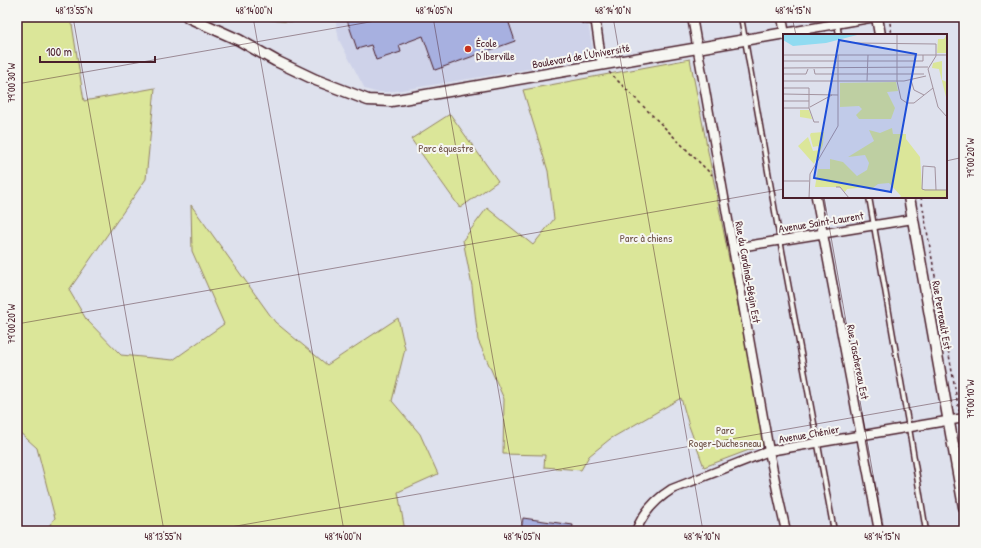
<svg xmlns="http://www.w3.org/2000/svg" width="981" height="548" viewBox="0 0 981 548" font-family="'Patrick Hand',sans-serif">
  <style>
    .built { fill: #ced2e9 }
    .green { fill: #dbe699; stroke: #928262 }
    .building { fill: #a7b0e0; stroke: #4a1f2b }
    .lines { fill: none; stroke-linecap: round; stroke-linejoin: round }
    .service-casing { stroke: #4a1f2b; stroke-width: 7 }
    .minor-casing { stroke: #4a1f2b; stroke-width: 11 }
    .tertiary-casing { stroke: #4a1f2b; stroke-width: 13 }
    .path { stroke: #4a1f2b; stroke-width: 1.5; stroke-dasharray: 3 3; stroke-linecap: butt }
    .service { stroke: #f6f6f2; stroke-width: 4 }
    .minor { stroke: #f6f6f2; stroke-width: 8 }
    .tertiary { stroke: #f6f6f2; stroke-width: 10 }
    .ticks { fill: none; stroke: #4a1f2b; stroke-width: 1; stroke-opacity: 0.45 }
    .poi-dot { fill: #c8321e; stroke: #f6f6f2; stroke-width: 1.5 }
    .labels { text-anchor: middle; dominant-baseline: central; stroke-width: 4; stroke-linejoin: round; paint-order: stroke }
    .poi-label { font-size: 11px; fill: #4a1f2b; stroke: #f6f6f2; text-anchor: start }
    .street-label { font-size: 11px; fill: #4a1f2b; stroke: #f6f6f2 }
    .park-label { font-size: 11px; fill: #6e5146; stroke: #f6f6f2 }
    .inset-road { fill: none; stroke: #a3939f; stroke-width: 1 }
    .view { fill: #1d4ed8; fill-opacity: 0.15; stroke: #1d4ed8; stroke-width: 2 }
    .inset-edge { fill: none; stroke: #4a1f2b; stroke-width: 2 }
    .neatline { fill: none; stroke: #4a1f2b; stroke-width: 1.5 }
    .ticks-label { font-size: 10px; text-anchor: middle; fill: #4a1f2b }
  </style>
  <rect width="100%" height="100%" fill="#dee1ed"/>
  <filter id="ink" filterUnits="userSpaceOnUse"><feTurbulence type="fractalNoise" baseFrequency=".025" numOctaves="2"/><feDisplacementMap in="SourceGraphic" scale="8" xChannelSelector="R" yChannelSelector="G"/><feConvolveMatrix kernelMatrix="1 2 1 2 8 2 1 2 1" color-interpolation-filters="sRGB"/></filter>
  <g filter="url(#ink)">
    <path class="built" d="M335,17h252l7,41 -192,32 -16,2h-11l-10,-3 -26,-49z"/>
    <path class="green" d="M17,17l54,1 13,83 71,-13 -9,91 -77,111 17,29 35,36 52,5 51,-36 -32,-73 -1,-46 84,117 52,43 71,-47 7,31 -13,52 28,33 18,40 -40,18 7,39h-360l10,-13 -18,-70 -20,-18z
      M257,17h57c-18,8 -39,4 -57,0z
      M690,59l75,385 -61,23 -15,-41 -8,-28 -71,41 -21,17 -8,14 -37,-3 1,-12 -42,-1 1,-55 -26,-59 -6,-54 -9,-46 24,-32 46,37 21,-26 -6,-48 -25,-81z
      M450,114l48,67 -38,27 -49,-69z"/>
    <path class="building" d="M346,17h161l8,24 -80,29 -12,-34 -24,9 2,7 -25,8 -5,-15 -14,4z
      M523,518l50,7 -1,6h-51z"/>
    <g class="lines">
      <g class="service-casing">
        <path id="service" d="M579,17l5,4 11,1
          M741,17l39,223 54,291
          M836,17l3,18
          M869,197l40,231 17,103"/>
      </g>
      <g class="minor-casing">
        <path id="minor" d="M595,17l7,48
          M692,17l77,434 10,49 7,31
          M782,17l3,18
          M785,33l90,-16
          M816,197l63,334
          M733,248l180,-29
          M636,531c7,-18 20,-32 36,-42l97,-38 195,-33"/>
      </g>
      <g class="tertiary-casing">
        <path id="tertiary" d="M188,17l51,23 37,21 40,19 52,20 23,1 394,-68
          M877,17l3,18
          M909,197l55,310"/>
      </g>
      <path class="path" d="M889,17l3,18
        M609,72l103,103
        M921,197l38,214
        M961,427l3,16"/>
      <use href="#service" class="service"/>
      <use href="#minor" class="minor"/>
      <use href="#tertiary" class="tertiary"/>
    </g>
  </g>
  <path class="ticks" d="M73,17l91,514M253,17l91,514M433,17l90,514M613,17l90,514M792,17l4,18M17,84l381,-67M946,161l18,-4M824,197l59,334M17,324l767,-135M208,531l756,-133"/>
  <circle class="poi-dot" cx="468" cy="49" r="4"/>
  <g class="labels">
    <g class="poi-label">
      <text x="476" y="43">École<tspan x="476" dy="13">D'Iberville</tspan></text>
    </g>
    <g class="street-label">
      <text transform="translate(581 56) rotate(-10)">Boulevard de l'Université</text>
      <text transform="translate(821 222) rotate(-9)">Avenue Saint-Laurent</text>
      <text transform="translate(748 272) rotate(80)">Rue du Cardinal-Bégin Est</text>
      <text transform="translate(942 315) rotate(80)">Rue Perreault Est</text>
      <text transform="translate(858 362) rotate(79)">Rue Taschereau Est</text>
      <text transform="translate(809 434) rotate(-10)">Avenue Chénier</text>
    </g>
    <g class="park-label">
      <text x="446" y="148">Parc équestre</text>
      <text x="646" y="238">Parc à chiens</text>
      <text x="725" y="430">Parc<tspan x="725" dy="13">Roger-Duchesneau</tspan></text>
    </g>
  </g>
  <g transform="translate(783 34)">
    <rect width="164" height="164" fill="#dee1ed"/>
    <path d="M164,0v19h-10l1,-14h6zM159,27v19l5,2v19l-8,-32 -7,-1 1,-5zM113,48l2,9 -11,1 8,16 -4,11h-32l-3,-4 6,-6 -3,-3 -19,1v-24zM17,76h9l3,9 -12,-2zM109,94l1,6h13v5l14,18 2,32 25,1v8h-48l2,-2 -12,-13 -11,1 -8,6 -3,-3 -20,2 -2,3 -5,-5h-25l3,-18h12v-10l13,3 14,14 10,-6 2,-7 -4,-8 -17,2 26,-16 -5,-11 11,3zM41,98l-1,13 -9,19 -16,-18 10,-9 5,14 6,-1 -1,-4 -5,1 -3,-12 1,-2z" fill="#dbe699"/>
    <path d="M0,0h78l-35,9 -33,3 -10,-6z" fill="#90dbf1"/>
    <path class="inset-road" d="M114,0v47l4,18 6,4h7l19,-15M72,9l81,1v12l-8,13 10,38 9,10M0,21h164M0,27h140v-6M0,34l145,-1M31,35l1,5h109M0,40h23l2,-5M128,46l3,10 10,5M0,47h121l22,-5M84,47l1,-26M0,54h26v20l5,14h5M0,60l55,1M0,67h26M27,73l22,-12M0,74h26M0,147h26M53,153h4l9,11M153,156l-1,-23 -12,-1 -1,23 3,1h22M26,164l1,-24 28,-48v-71"/>
    <path class="view" d="M56,6l77,14 -25,138 -77,-14z"/>
    <rect width="164" height="164" class="inset-edge"/>
  </g>
  <rect width="981" height="548" fill="none" stroke="#f6f6f2" stroke-width="44"/>
  <path d="M40 56v6h115v-6" fill="none" stroke="#4a1f2b" stroke-width="2"/>
  <text x="46" y="56" font-size="12" fill="#4a1f2b" stroke="#f6f6f2" stroke-width="3" paint-order="stroke">100 m</text>
  <rect x="22" y="22" width="937" height="504" class="neatline"/>
  <g class="ticks-label">
    <text x="74" y="14">48°13'55"N</text>
    <text x="254" y="14">48°14'00"N</text>
    <text x="434" y="14">48°14'05"N</text>
    <text x="613" y="14">48°14'10"N</text>
    <text x="793" y="14">48°14'15"N</text>
    <text transform="translate(11 83) rotate(-90)" y="4">79°00'30"W</text>
    <text transform="translate(970 158) rotate(-90)" y="4">79°00'20"W</text>
    <text transform="translate(11 324) rotate(-90)" y="4">79°00'20"W</text>
    <text transform="translate(970 399) rotate(-90)" y="4">79°00'10"W</text>
    <text x="163" y="540">48°13'55"N</text>
    <text x="343" y="540">48°14'00"N</text>
    <text x="522" y="540">48°14'05"N</text>
    <text x="702" y="540">48°14'10"N</text>
    <text x="882" y="540">48°14'15"N</text>
  </g>
</svg>
